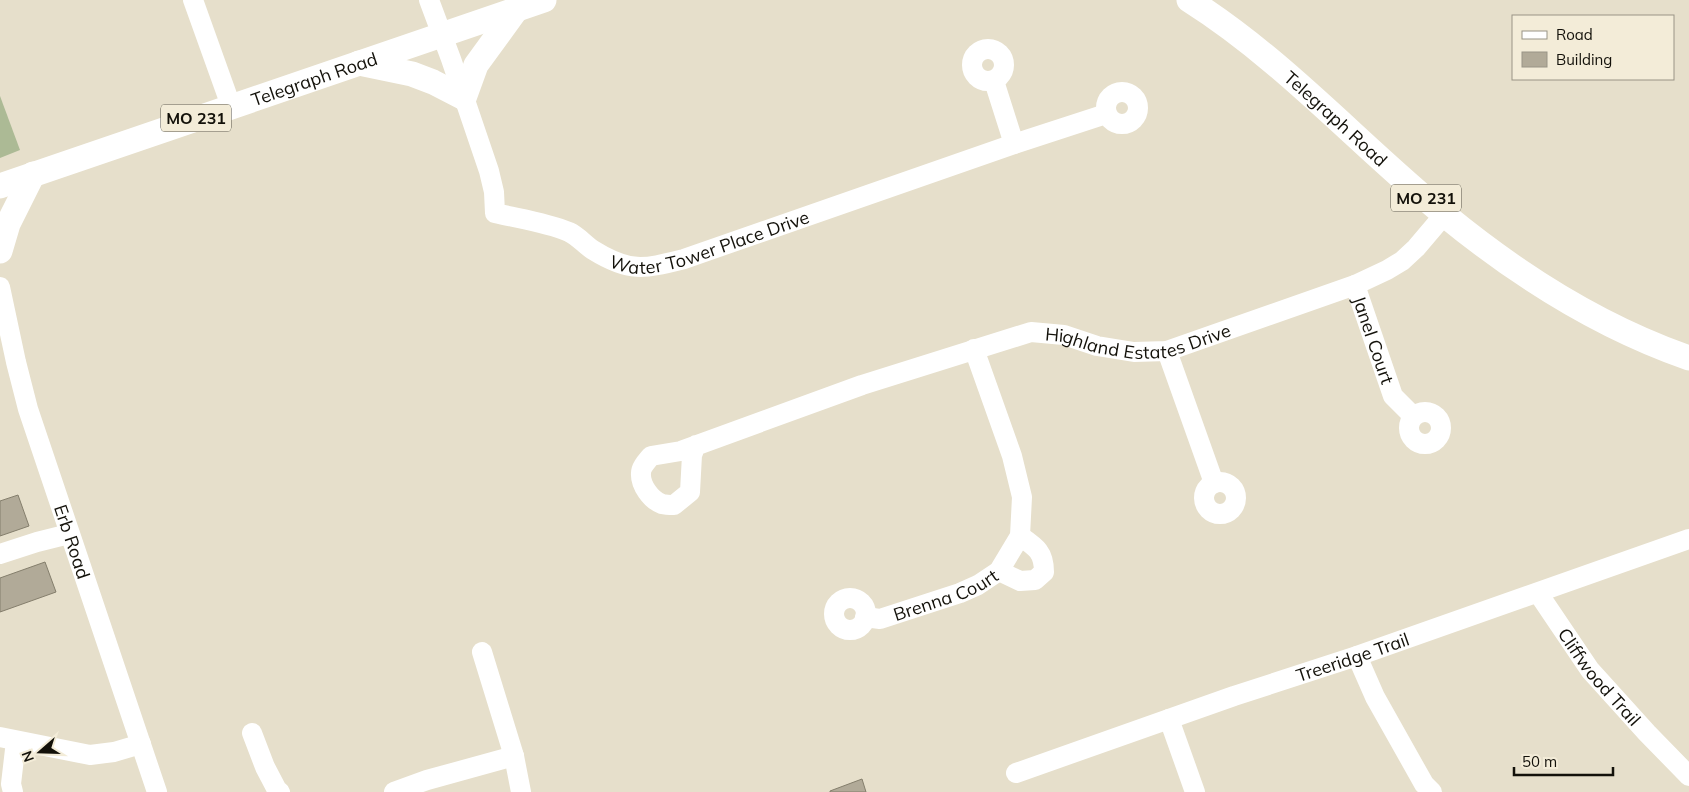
<svg xmlns="http://www.w3.org/2000/svg" width="1689" height="792" viewBox="0 0 1689 792" font-family="Mulish,sans-serif">
  <style>
    .green { fill: #acba95 }
    .building { fill: #b1aa98; stroke: #847e6c }
    .lines { fill: none; stroke-linecap: round; stroke-linejoin: round }
    .minor { stroke: #fff; stroke-width: 20 }
    .major { stroke: #fff; stroke-width: 25 }
    .labels { text-anchor: middle; dominant-baseline: central; stroke-width: 4; stroke-linejoin: round; paint-order: stroke }
    .shield { fill: #f3ecd8; stroke: #565348; stroke-width: 1 }
    .shield-label { font-size: 16px; font-weight: bold; fill: #13110a }
    .street-label { font-size: 18px; fill: #13110a; stroke: #f3ecd8 }
  </style>
  <rect width="100%" height="100%" fill="#e6dfcb"/>
  <path class="green" d="M0,96l20,54 -20,8z"/>
  <path class="building" d="M18,495l11,31 -29,10v-35z
    M45,562l11,30 -56,20v-34z
    M862,779l4,13h-36v-1z"/>
  <g class="lines">
    <g class="minor">
      <path d="M193,0l38,106"/>
      <path id="s1" d="M429,0l22,59 38,112 5,21 1,21c25,6 50,9 74,19 9,4 16,13 24,18 37,23 51,19 91,9l330,-115 92,-30"/>
      <circle cx="988" cy="65" r="16"/>
      <path d="M994,81l20,63"/>
      <circle cx="1122" cy="108" r="16"/>
      <path id="s2" d="M1355,285l38,111 20,20"/>
      <path id="s3" d="M0,287l16,75 12,47 129,383"/>
      <path d="M1167,351l47,132"/>
      <circle cx="1425" cy="428" r="16"/>
      <path id="s4" d="M696,445l-4,10 -2,37 -16,13c-3,0 -8,0 -12,-1 -11,-4 -22,-19 -21,-31 0,-6 6,-12 10,-17l30,-5 181,-66 169,-53 33,3 33,11 37,6 33,-1 188,-66 32,-15 15,-9 14,-13 28,-33"/>
      <circle cx="1220" cy="498" r="16"/>
      <path d="M0,554l37,-12 32,-8"/>
      <path d="M999,571l21,10 15,-1 9,-8c0,-20 -8,-25 -24,-36"/>
      <path id="s5" d="M1538,593l52,77 57,63 42,43"/>
      <circle cx="850" cy="614" r="16"/>
      <path id="s6" d="M865,617l15,2 80,-26 18,-8 21,-14 21,-35 2,-39 -10,-41 -38,-107"/>
      <path d="M482,652l32,104 7,36"/>
      <path d="M1357,656l18,41 49,87 8,8"/>
      <path d="M1169,719l26,73"/>
      <path d="M252,733l13,34 12,23 3,2"/>
      <path d="M0,737l90,18 24,-3 27,-8"/>
      <path id="s7" d="M1016,773l218,-77 123,-40 332,-117"/>
      <path d="M13,792l-2,-8 5,-43"/>
      <path d="M394,792l33,-12 87,-24"/>
    </g>
    <g class="major">
      <path id="s8" d="M1189,0c95,60 170,145 257,216 72,59 154,111 243,142"/>
      <path d="M359,63l53,11 21,8 31,16 12,-33 40,-55"/>
      <path id="s9" d="M0,186l544,-186"/>
      <path d="M0,251l8,-27 25,-50"/>
    </g>
  </g>
  <g class="labels">
    <g class="shield">
      <rect x="161" y="104.5" width="70" height="27" rx="4"/>
      <rect x="1391" y="184.5" width="70" height="27" rx="4"/>
    </g>
    <g class="shield-label">
      <text x="196" y="118">MO 231</text>
      <text x="1426" y="198">MO 231</text>
    </g>
    <g class="street-label">
      <text stroke="none"><textPath href="#s9" startOffset="332">Telegraph Road</textPath></text>
      <text stroke="none"><textPath href="#s8" startOffset="189">Telegraph Road</textPath></text>
      <text stroke="none"><textPath href="#s1" startOffset="454">Water Tower Place Drive</textPath></text>
      <text stroke="none"><textPath href="#s4" startOffset="650">Highland Estates Drive</textPath></text>
      <text stroke="none"><textPath href="#s2" startOffset="58">Janel Court</textPath></text>
      <text stroke="none"><textPath href="#s3" startOffset="265">Erb Road</textPath></text>
      <text stroke="none"><textPath href="#s6" startOffset="85">Brenna Court</textPath></text>
      <text stroke="none"><textPath href="#s7" startOffset="356">Treeridge Trail</textPath></text>
      <text stroke="none"><textPath href="#s5" startOffset="104">Cliffwood Trail</textPath></text>
    </g>
  </g>
  <rect x="1512" y="15" width="162" height="65" fill="#f3ecd8" stroke="#999486"/>
  <rect x="1522" y="31" width="25" height="8" fill="#ffffff" stroke="#999486"/>
  <text x="1556" y="40" font-size="15" fill="#13110a">Road</text>
  <rect x="1522" y="52" width="25" height="15" fill="#b1aa98" stroke="#999486"/>
  <text x="1556" y="65" font-size="15" fill="#13110a">Building</text>
  <g transform="translate(40 752) rotate(250)" stroke="#f3ecd8" stroke-width="4" paint-order="stroke">
  <path d="M0-4L9 19L0 12L-9 19Z" fill="#13110a"/>
  <text y="-8" font-size="14" font-weight="bold" text-anchor="middle" fill="#13110a">N</text>
  </g>
  <path d="M1514 767v8h99v-8" fill="none" stroke="#13110a" stroke-width="2.5"/>
  <text x="1522" y="767" font-size="15" fill="#13110a" stroke="#f3ecd8" stroke-width="4" paint-order="stroke">50 m</text>
</svg>
